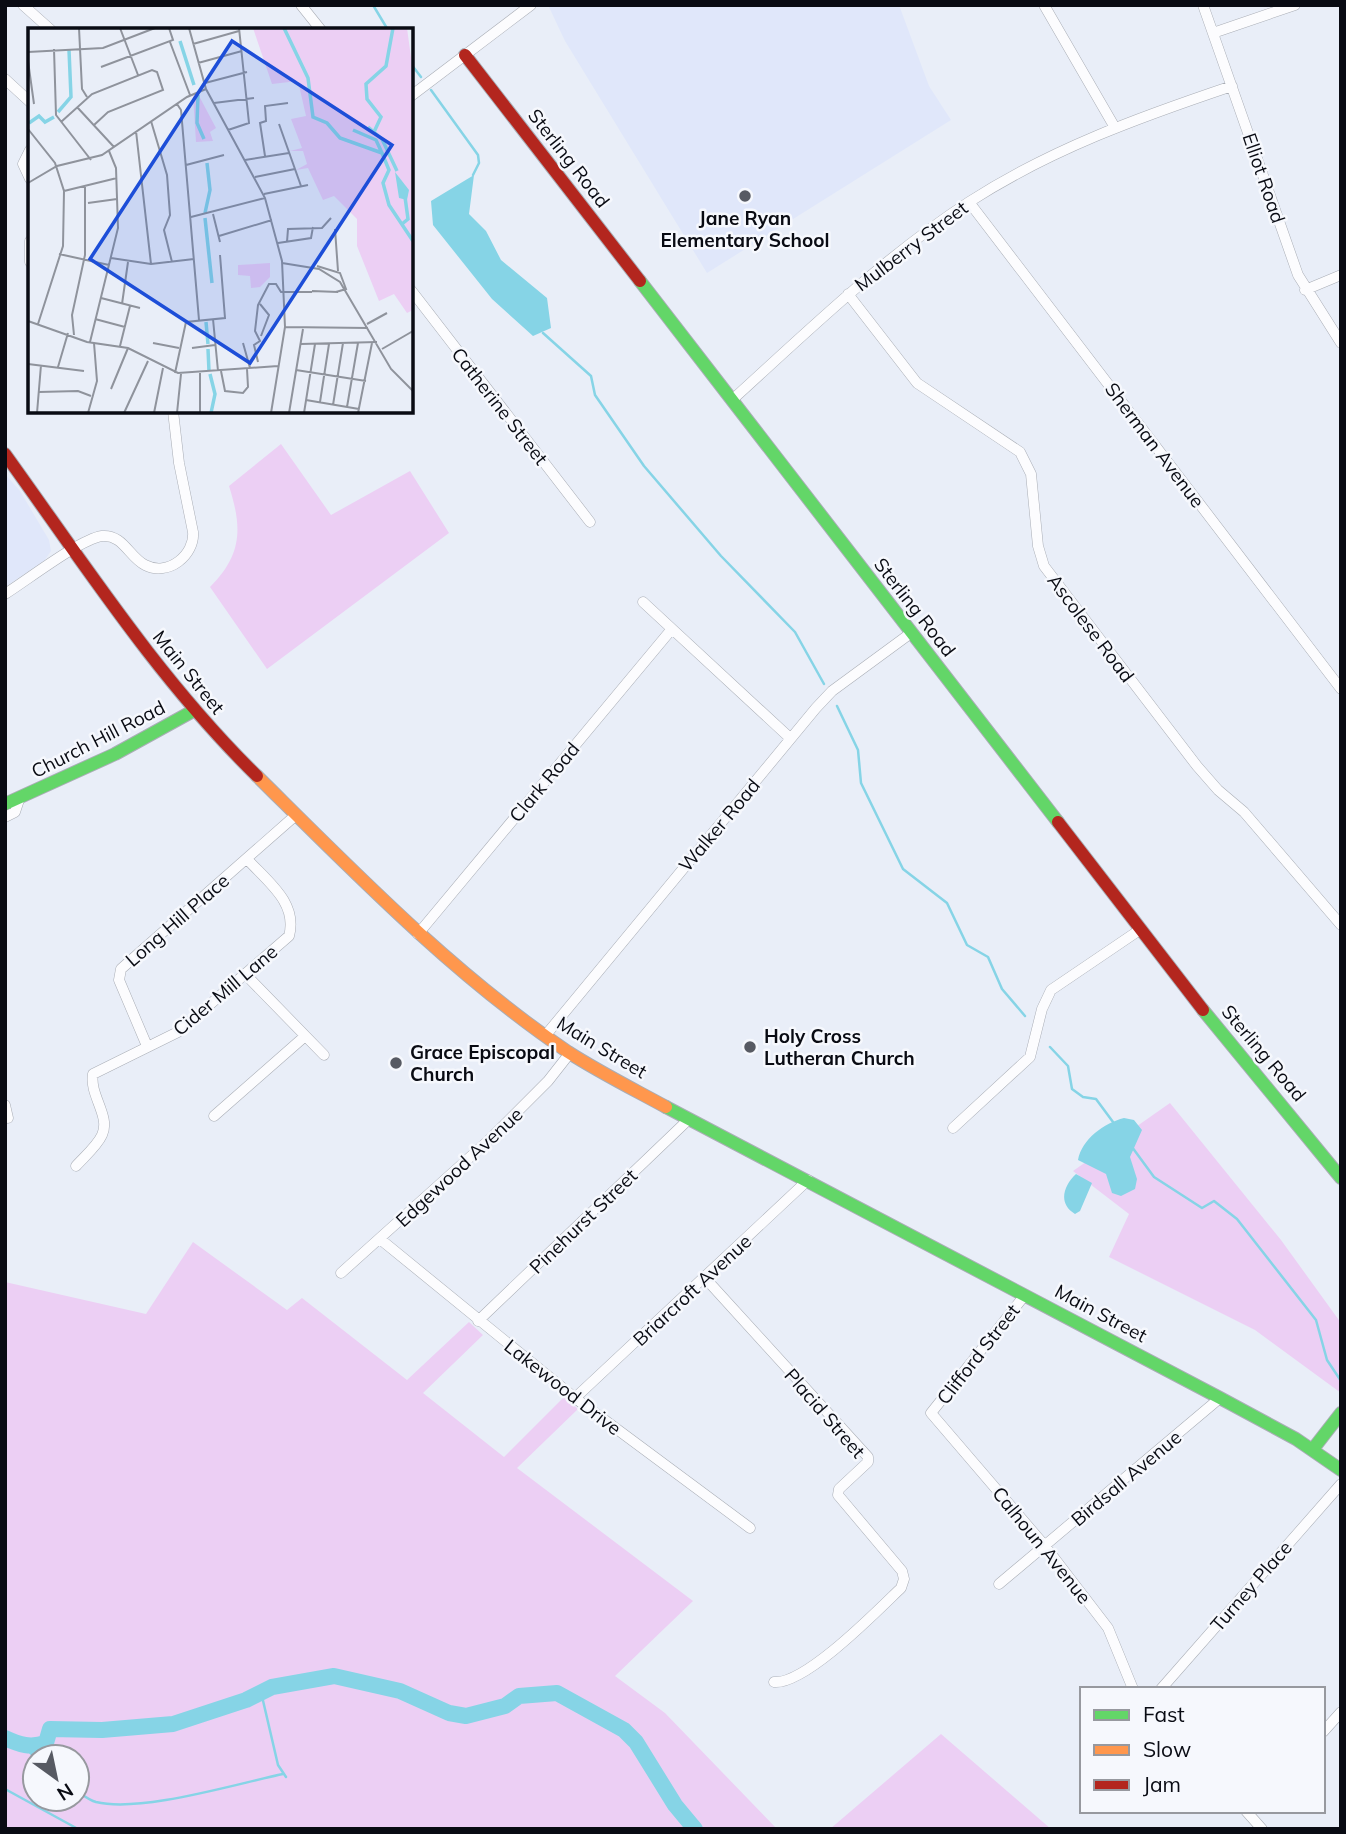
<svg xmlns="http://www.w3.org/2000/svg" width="1346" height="1834" viewBox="0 0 1346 1834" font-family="Mulish,sans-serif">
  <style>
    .built { fill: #e0e7fa }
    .green { fill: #eccff4; fill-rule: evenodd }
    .water { fill: #86d4e6 }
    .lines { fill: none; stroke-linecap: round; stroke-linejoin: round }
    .stream { stroke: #86d4e6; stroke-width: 2.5 }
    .river { stroke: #86d4e6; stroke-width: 16 }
    .street-casing { stroke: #a9adb5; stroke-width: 11 }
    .fast-casing { stroke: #a9adb5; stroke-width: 14 }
    .slow-casing { stroke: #a9adb5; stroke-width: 14 }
    .jam-casing { stroke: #a9adb5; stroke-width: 14 }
    .street { stroke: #fcfcfe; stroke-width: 10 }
    .fast { stroke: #63d668; stroke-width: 12 }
    .slow { stroke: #ff974d; stroke-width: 12 }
    .jam { stroke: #b3261e; stroke-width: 12 }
    .poi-dot { fill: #575a63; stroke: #f6f8fd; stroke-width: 2.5 }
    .labels { text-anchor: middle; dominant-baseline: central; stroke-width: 5; stroke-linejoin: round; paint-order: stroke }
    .street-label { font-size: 19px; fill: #090b13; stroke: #f6f8fd }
    .poi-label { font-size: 19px; font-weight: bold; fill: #090b13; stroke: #f6f8fd; text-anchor: start }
    .inset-river { fill: none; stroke: #86d4e6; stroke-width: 3.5 }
    .inset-road { fill: none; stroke: #8f939c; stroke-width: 2 }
    .view { fill: #1d4ed8; fill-opacity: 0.15; stroke: #1d4ed8; stroke-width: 3.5 }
    .inset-edge { fill: none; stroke: #090b13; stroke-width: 3.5 }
  </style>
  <rect width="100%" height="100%" fill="#e9eef8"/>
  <path class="built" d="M548,5h351l30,81 22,34 -244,153 -142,-232z
    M5,474l15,17 29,49 2,11 -7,10 -39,26z"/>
  <path class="green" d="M281,444l50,71 79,-44 39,62 -182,136 -57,-82c33,-33 32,-60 19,-101z
    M1170,1103l111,137 60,83v70l-86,-63 -146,-73 20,-43 -56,-43z
    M193,1242l94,68 15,-12 105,82 62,-58 14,13 -60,58 81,64 60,-60 14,12 -61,59 176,133 -78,75 50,37 112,116h-772v-547l141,32zM35,1757h42v42h-42z
    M941,1734l110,95h-221z"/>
  <path class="water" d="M474,175l-5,39 17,17 15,29 46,38 4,30 -18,8 -41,-37 -59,-74 -2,-24z
    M1124,1118l10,2 8,10 -12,27 7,22 -2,10 -14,7 -9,-3 -6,-19 -28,-14c4,-21 26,-37 46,-42z
    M1076,1174l16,9 -12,28 -5,3c-17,-10 -12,-28 1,-40z"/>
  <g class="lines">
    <path class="stream" d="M373,5l15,25
      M411,64l10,13
      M431,90l47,65 1,8 -6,12
      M543,333l48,43 4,19 49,71 77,90 74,76 29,52
      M837,706l21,44 3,33 42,86 44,34 20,42 21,12 14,32 23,27
      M1050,1047l18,19 4,23 11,8 13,2 17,23
      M1132,1147l22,30 48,31 12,-7 23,18 79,101 11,40 14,21
      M261,1692l17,73 8,12
      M25,1747l10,11
      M5,1789l73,40
      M77,1791c6,4 12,9 19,11 45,11 139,-18 187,-28"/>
    <path class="river" d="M5,1738c15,7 25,10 41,5l4,-14 52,1 71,-6 73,-24 26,-13 62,-11 66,15 49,22 17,3 39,-10 14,-10 38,-3 67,37 12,12 39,63 20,24"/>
    <g class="street-casing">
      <path id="street" d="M23,5l28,25
        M301,5l20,25
        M1044,5l70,121
        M1203,5l95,270 43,68
        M1213,33l82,-28
        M5,79l25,23
        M411,96l120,-91
        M30,150l-7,14 7,15
        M969,202l372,487
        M30,241v21
        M411,290l179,232
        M1305,290l36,-15
        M848,294l69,89 103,69 11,22 7,72 6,20 153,200 21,24 26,22 97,113
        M732,400c76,-69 151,-142 237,-198 82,-53 171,-85 263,-116
        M5,594c21,-13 75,-55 97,-58 21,-2 27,21 43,29 23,12 50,-10 48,-33l-14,-69 -6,-52
        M643,602l147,136
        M5,817l10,-5 4,-12
        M418,934l253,-304
        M245,974l79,81
        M545,1036l271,-328 16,-17 79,-58
        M147,1046l-28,-66 2,-11 175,-154
        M5,1105l3,13
        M214,1116l90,-79
        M953,1128l77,-71 12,-48 9,-19 90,-61
        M76,1166c8,-9 21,-20 26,-31 9,-19 -13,-40 -9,-61l85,-42 111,-96c9,-33 -21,-54 -42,-77
        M380,1239l195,159 175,130
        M341,1273l148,-133 59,-59 22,-28
        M706,1279l162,178v5l-29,27 -1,6 64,76 2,8 -3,9c-24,23 -96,97 -127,94
        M1025,1295l-94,118 114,133 63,82 25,61
        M478,1321l210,-201
        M575,1398l233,-218
        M999,1584l221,-186
        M1161,1689l180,-205
        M1323,1732l18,-20
        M1246,1811l16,18"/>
    </g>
    <g class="fast-casing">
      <path id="fast" d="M640,281l418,541
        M5,804l110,-50 78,-43
        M1203,1010l138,168
        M666,1107l554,291 76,41 45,31
        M1313,1449l28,-36"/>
    </g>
    <g class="slow-casing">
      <path id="slow" d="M257,776c98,97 196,198 311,276 31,20 65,37 98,55"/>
    </g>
    <g class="jam-casing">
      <path id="jam" d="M465,55l175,226
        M5,454c80,111 154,226 252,322
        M1058,822l145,188"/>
    </g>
    <use href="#street" class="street"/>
    <use href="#fast" class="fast"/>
    <use href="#slow" class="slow"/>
    <use href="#jam" class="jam"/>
  </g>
  <g class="poi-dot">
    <circle cx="745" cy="196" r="7"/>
    <circle cx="750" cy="1047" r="7"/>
    <circle cx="396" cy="1063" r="7"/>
  </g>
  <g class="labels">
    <g class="street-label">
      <text transform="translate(569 158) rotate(52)">Sterling Road</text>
      <text transform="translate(1264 178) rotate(71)">Elliot Road</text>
      <text transform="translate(911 246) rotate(-37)">Mulberry Street</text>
      <text transform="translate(500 406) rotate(52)">Catherine Street</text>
      <text transform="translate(1155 445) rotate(53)">Sherman Avenue</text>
      <text transform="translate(915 607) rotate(52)">Sterling Road</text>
      <text transform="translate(1091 628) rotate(53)">Ascolese Road</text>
      <text transform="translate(189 672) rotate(51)">Main Street</text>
      <text transform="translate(98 739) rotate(-27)">Church Hill Road</text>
      <text transform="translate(544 782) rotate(-50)">Clark Road</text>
      <text transform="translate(719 825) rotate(-50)">Walker Road</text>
      <text transform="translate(177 920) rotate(-41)">Long Hill Place</text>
      <text transform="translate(225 990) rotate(-40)">Cider Mill Lane</text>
      <text transform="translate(602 1047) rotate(31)">Main Street</text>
      <text transform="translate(1264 1053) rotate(50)">Sterling Road</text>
      <text transform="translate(459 1167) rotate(-43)">Edgewood Avenue</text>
      <text transform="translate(583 1221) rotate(-44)">Pinehurst Street</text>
      <text transform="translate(692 1290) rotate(-43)">Briarcroft Avenue</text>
      <text transform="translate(1101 1313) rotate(28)">Main Street</text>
      <text transform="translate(978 1354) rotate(-52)">Clifford Street</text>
      <text transform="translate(563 1387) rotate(38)">Lakewood Drive</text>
      <text transform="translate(825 1413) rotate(49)">Placid Street</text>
      <text transform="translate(1126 1478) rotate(-40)">Birdsall Avenue</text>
      <text transform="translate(1042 1545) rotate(51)">Calhoun Avenue</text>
      <text transform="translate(1251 1586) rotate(-49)">Turney Place</text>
    </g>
    <g class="poi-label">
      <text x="745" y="218" text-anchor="middle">Jane Ryan<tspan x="745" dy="22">Elementary School</tspan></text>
      <text x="764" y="1036">Holy Cross<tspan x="764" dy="22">Lutheran Church</tspan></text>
      <text x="410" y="1052">Grace Episcopal<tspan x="410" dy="22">Church</tspan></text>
    </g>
  </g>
  <g transform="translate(28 28)">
    <rect width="385" height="385" fill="#e9eef8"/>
    <path d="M225,0h154l6,44v238l-6,3 -13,-19 -15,7 -22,-55v-27l-23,-23 -11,4 -15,-32 -12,2 11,-6 -4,-13h-13l12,-3 -11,-29 15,-3 -8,-35 -26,3zM170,66l18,34 -6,4 3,9 -17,1 -3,-46zM242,235v14l-10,10 -9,1 -1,-12 -12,-1v-10z" fill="#eccff4"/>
    <path d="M367,144l14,18 -2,10 -8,-2z" fill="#86d4e6"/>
    <path class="inset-river" d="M256,0l24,50 5,39 14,6 13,15 42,15 7,17 -6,13 6,22 24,36M152,13l14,44M170,67l-1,28 7,16M30,84l13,-15 -2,-47M1,95l10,-7 6,6 9,-5M340,99l14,12 15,32M325,102l23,10 6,13M346,104l7,-15 -14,-18 -1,-15 20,-18 7,-38M177,185l5,-23 -3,-27M177,190l7,65M374,196l6,-5 -3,-22M178,294l2,22M180,321l1,22M182,346l5,20 -4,19"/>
    <path class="inset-road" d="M51,0l3,61 5,8M92,0l18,47M161,0l17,61 59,109 17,63 3,66 -14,86M142,14l20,53M165,16l46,-13M26,21l2,66 35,45M0,24l75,-4 52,-20M0,33l6,43M170,35l44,-12M73,39l72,-27 -4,-12M177,55l42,-11M186,75l40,-5M149,76l4,6 18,210M49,79l37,40M123,93l16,54 3,40 -6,15 8,32M33,94l31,-28 60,-24 5,2 6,18 -55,22 -14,13M251,96l22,62M0,101l27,34 9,28 -1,55 -25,78M200,102l21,-7 -10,-95M108,103l15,133M237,128l-5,-33 6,-2 -1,-15 23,-3M217,132l44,-7M158,137l38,-10M227,149l40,-8M0,155l29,-17 45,-11 85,-58 19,-8M36,163l53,-13M236,166l44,-9M60,175l29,-4M185,186l7,28M163,189l74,-19M307,201l3,42M191,208l53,-16M259,214l1,-13 34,-1 9,-10M250,215l33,-5 2,-11M31,226l50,11M83,230l40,6 43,-5M254,235l37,6 21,13 51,87 22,22M289,238l23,7 6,16 -10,3M284,263l26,1M73,270l39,10M94,276l6,-42M232,276l9,11 -8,21M67,291l30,8M185,291l5,52M0,293l59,21 41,6 50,25 100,-7M339,296l20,-11M257,299l83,1M46,307l-2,-20 13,-60v-69M62,314l28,-114 -2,-60 -7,-17M125,315l26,5M215,315l7,25M273,316l76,-2M92,318l10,-40M164,320l23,-3M354,321l31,-18M230,334l-4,-17 6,-4 -5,-10 3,-26 11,-21h7l5,8h31M0,336l56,7M30,339l10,-34M268,342l70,11M193,343l4,20 18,2 5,-6 -1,-18M147,345l11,-51 39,-4 -5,-63M83,361l17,-41M11,364l39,-1 13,5M278,372l53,9M292,374l9,-58M305,377l10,-62M319,379l11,-64M9,385l4,-48M60,385l9,-32 -3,-38M96,385l24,-52M126,385l9,-45M149,385l4,-39M172,385v-40M261,385l14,-84M276,385l11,-69M330,385l14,-70"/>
    <path class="view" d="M204,13l160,104 -142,218 -160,-104z"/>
    <rect width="385" height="385" class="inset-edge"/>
  </g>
  <rect width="1346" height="1834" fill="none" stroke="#090b13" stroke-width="14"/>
  <rect x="1080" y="1687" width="245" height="126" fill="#f6f8fd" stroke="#97999f" stroke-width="2"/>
  <rect x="1094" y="1710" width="35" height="10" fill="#63d668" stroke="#97999f" stroke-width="2"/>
  <text x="1143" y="1722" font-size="21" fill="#090b13">Fast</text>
  <rect x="1094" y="1745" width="35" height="10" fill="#ff974d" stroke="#97999f" stroke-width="2"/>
  <text x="1143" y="1757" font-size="21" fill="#090b13">Slow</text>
  <rect x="1094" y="1780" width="35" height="10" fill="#b3261e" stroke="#97999f" stroke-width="2"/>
  <text x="1143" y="1792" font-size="21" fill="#090b13">Jam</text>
  <g transform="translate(56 1778) rotate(147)"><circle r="33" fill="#f6f8fd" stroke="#97999f" stroke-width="2"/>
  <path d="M0-5L12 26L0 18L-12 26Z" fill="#575a63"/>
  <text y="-10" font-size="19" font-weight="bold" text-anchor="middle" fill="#090b13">N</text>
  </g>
</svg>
